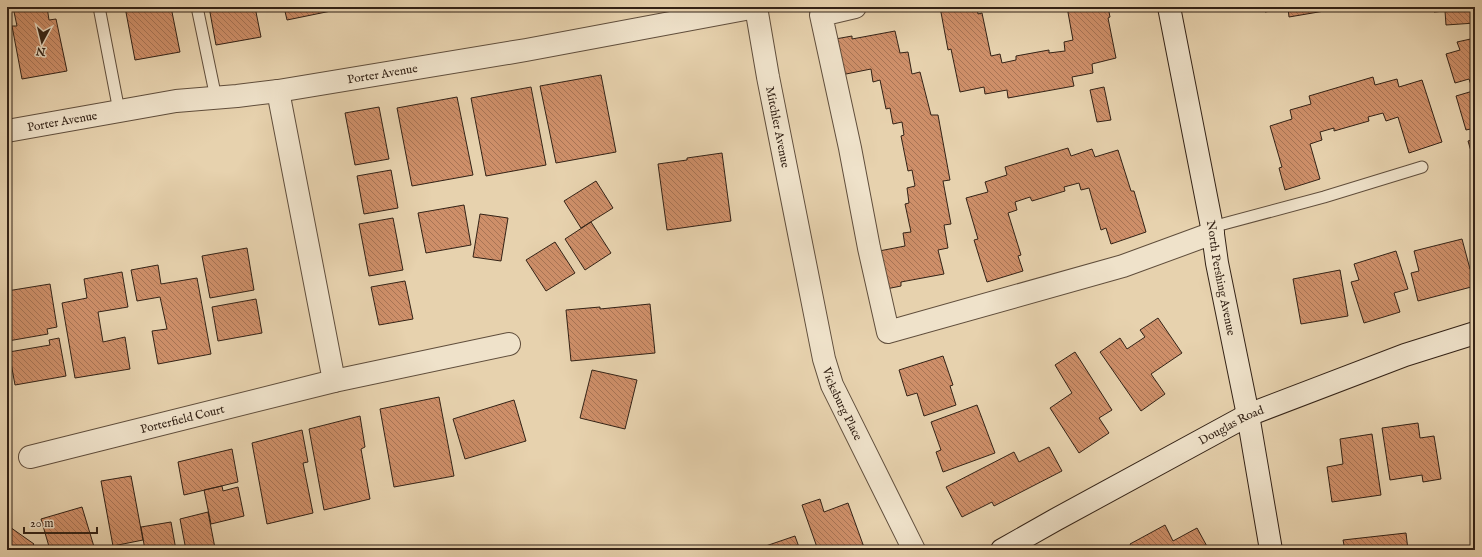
<svg xmlns="http://www.w3.org/2000/svg" width="1482" height="557" viewBox="0 0 1482 557" font-family="'IM FELL English',serif">
  <style>
    .building { fill: url(#building-back-hatch); stroke: #332216 }
    .lines { fill: none; stroke-linecap: round; stroke-linejoin: round }
    .lane-casing { stroke: #604e3c; stroke-width: 13 }
    .street-casing { stroke: #604e3c; stroke-width: 24 }
    .secondary-casing { stroke: #332216; stroke-width: 24 }
    .lane { stroke: #efe2ca; stroke-width: 11 }
    .street { stroke: #efe2ca; stroke-width: 22 }
    .secondary { stroke: #efe2ca; stroke-width: 22 }
    .labels { text-anchor: middle; dominant-baseline: central; stroke-width: 3.5; stroke-linejoin: round; paint-order: stroke }
    .street-label { font-size: 12px; fill: #332216; stroke: #efe2ca }
  </style>
  <defs>
    <pattern id="building-back-hatch" width="6" height="6" patternUnits="userSpaceOnUse"><rect width="6" height="6" fill="#ce8f69"/><path d="M-1 5l2 2M0 0l6 6M5-1l2 2" fill="none" stroke="#a87455"/></pattern>
  </defs>
  <rect width="100%" height="100%" fill="#e7d2ae"/>
  <filter id="stains"><feTurbulence type="fractalNoise" baseFrequency=".005" numOctaves="4"/><feColorMatrix values="0 0 0 0 .2 0 0 0 0 .09 0 0 0 0 .02 0 0 0 .5 -.17"/></filter>
  <radialGradient id="worn" r=".72"><stop offset=".6" stop-color="#630" stop-opacity="0"/><stop offset="1" stop-color="#630" stop-opacity=".3"/></radialGradient>
  <path class="building" d="M13,7h34l2,13 7,-1 11,52 -45,8 -10,-53h5z
    M125,7h46l9,45 -45,8z
    M209,7h46l6,30 -45,8z
    M284,7h46l1,4 -44,9z
    M940,7h37l1,7 4,-1 9,43 9,-2 2,9 14,-3v-4l33,-6v3l16,-2 -1,-9 9,-2 -6,-33h41l2,10 -2,1 8,40 -24,6 1,9 -21,4 2,9 -66,12 -1,-8 -22,4 -1,-7 -24,5 -9,-43 -3,1z
    M1264,7h84l-59,10 -1,-9 -23,4z
    M1433,7h42v16l-29,2 -1,-14 -11,1z
    M895,31l5,22 8,-1 4,22 8,-2 11,43h7l12,65 -7,1 8,43 -7,1 4,23 -10,2 6,24 -43,8v4l-20,4 -7,-38 31,-6 -2,-13 8,-1 -6,-28 4,-1 -2,-15 8,-2 -3,-16 -4,1 -7,-35 3,-1 -2,-13 -9,2 -3,-16 -4,1 -6,-29 -7,2 -2,-13 -35,7 -6,-36 22,-4v3z
    M1475,38v90l-9,2 -10,-34 17,-5 -4,-12 -14,4 -9,-29 14,-4 -3,-8z
    M601,75l15,77 -60,11 -16,-77z
    M1373,77l2,8 22,-6 2,8 23,-7 20,62 -33,11 -11,-36 -12,4 -3,-8 -15,4 1,4 -35,10v-3l-14,4 2,8 -12,4 10,35 -35,11 -6,-22 3,-1 -12,-41 22,-7 -2,-9 21,-6 -2,-8z
    M531,87l15,78 -60,11 -15,-78z
    M1104,87l7,33 -14,2 -7,-32z
    M457,97l16,78 -61,11 -15,-78z
    M379,107l10,52 -34,6 -10,-52z
    M1475,139v18l-2,1 -5,-17z
    M1068,148l3,8 21,-7 3,8 23,-7 13,41h3l12,41 -35,12 -5,-16 -5,2 -12,-42 -8,2 -2,-7 -15,4 1,4 -33,10 -2,-4 -15,5 2,8 -9,3 13,42 -3,1 5,15 -36,11 -13,-42 4,-1 -12,-41 22,-6 -3,-10 22,-7 -2,-8z
    M722,153l9,68 -64,9 -9,-66 29,-4v-2z
    M391,170l7,38 -34,6 -7,-38z
    M596,181l17,27 -32,20 -17,-27z
    M464,205l7,40 -45,8 -8,-40z
    M480,214l28,4 -7,43 -28,-4z
    M393,218l10,52 -34,6 -10,-52z
    M591,222l20,31 -26,17 -20,-31z
    M1462,239l8,30 3,-1 2,7v11l-57,15 -7,-28 8,-2 -5,-20z
    M555,242l20,31 -29,18 -20,-31z
    M247,248l7,42 -44,8 -8,-42z
    M1396,251l12,38 -14,4 6,19 -36,11 -13,-41 8,-2 -5,-16z
    M158,265l3,19 36,-6 14,76 -53,10 -6,-33 15,-2 -7,-32 -23,4 -6,-31z
    M1340,270l8,46 -47,8 -8,-45z
    M122,272l6,35 -30,5 5,30 22,-5 5,32 -55,9 -13,-75 25,-5 -3,-19z
    M405,281l8,38 -34,6 -8,-38z
    M50,284l7,43 -10,2 1,5 -40,7 -1,-50z
    M256,299l6,34 -44,8 -6,-34z
    M650,304l5,49 -84,8 -5,-51 34,-3v2z
    M1158,318l24,35 -31,21 14,20 -24,17 -41,-59 20,-14 7,11 18,-12 -5,-7z
    M59,338l7,38 -51,9 -6,-33 41,-7 -1,-5z
    M1075,352l37,58 -13,8 10,15 -30,20 -29,-45 22,-15 -17,-28z
    M943,356l10,29 -3,1 6,19 -32,11 -7,-23 -10,3 -8,-26z
    M592,370l45,10 -12,49 -45,-11z
    M439,397l15,79 -60,11 -14,-78z
    M514,400l12,41 -61,18 -12,-40z
    M977,405l18,48 -52,19 -7,-20 5,-2 -10,-28z
    M360,416l5,31 -4,2 9,50 -46,11 -15,-81z
    M1418,423l2,15 14,-2 7,43 -18,3 -1,-7 -32,5 -8,-52z
    M302,430l6,32 -5,1 10,50 -46,11 -15,-81z
    M1372,434l9,61 -49,7 -5,-35 16,-3 -3,-25z
    M1049,447l13,24 -68,35 -2,-4 -30,15 -16,-30 68,-35 5,10z
    M232,449l6,33 -54,13 -6,-33z
    M131,476l12,64 -30,6 -12,-65z
    M222,486l1,5 15,-4 6,29 -33,8 -7,-34z
    M820,499l4,13 24,-9 17,47h-47l-16,-45z
    M82,507l13,43h-45l-9,-31z
    M208,512l7,36 -7,2h-22l-6,-31z
    M171,522l5,28h-31l-4,-23z
    M7,525l27,19 -5,6h-22z
    M1165,525l8,16 24,-13 12,22h-76l-3,-6z
    M1406,533l2,17h-63l-2,-10z
    M795,536l5,14h-46z"/>
  <g class="lines">
    <g class="lane-casing">
      <path id="lane" d="M99,7l20,104
        M197,7l19,91
        M1212,227l112,-30 98,-30"/>
    </g>
    <g class="street-casing">
      <g id="street">
        <path id="s1" d="M756,7l12,70 56,282 8,26 82,165"/>
        <path d="M855,7l-34,8 29,133 19,100 19,84 235,-66 90,-33"/>
        <path id="s2" d="M7,131l169,-30 61,-5 41,-5 248,-41 230,-43"/>
        <path d="M334,381l175,-37"/>
        <path id="s3" d="M30,457l304,-76 -56,-290"/>
      </g>
    </g>
    <g class="secondary-casing">
      <g id="secondary">
        <path id="s4" d="M1169,7l43,220 5,36 31,152 23,135"/>
        <path id="s5" d="M1002,550l53,-30 193,-105 157,-60 70,-22"/>
      </g>
    </g>
    <use href="#lane" class="lane"/>
    <use href="#street" class="street"/>
    <use href="#secondary" class="secondary"/>
  </g>
  <g class="labels">
    <g class="street-label">
      <text stroke="none"><textPath href="#s2" startOffset="380">Porter Avenue</textPath></text>
      <text stroke="none"><textPath href="#s2" startOffset="56">Porter Avenue</textPath></text>
      <text stroke="none"><textPath href="#s1" startOffset="122">Mitchler Avenue</textPath></text>
      <text stroke="none"><textPath href="#s4" startOffset="276">North Pershing Avenue</textPath></text>
      <text stroke="none"><textPath href="#s1" startOffset="407">Vicksburg Place</textPath></text>
      <text stroke="none"><textPath href="#s3" startOffset="157">Porterfield Court</textPath></text>
      <text stroke="none"><textPath href="#s5" startOffset="261">Douglas Road</textPath></text>
    </g>
  </g>
  <rect width="1482" height="557" fill="none" stroke="#e7d2ae" stroke-width="24"/>
  <rect x="8" y="8" width="1466" height="541" fill="none" stroke="#332216" stroke-width="2"/>
  <rect x="12" y="12" width="1458" height="533" fill="none" stroke="#332216"/>
  <g transform="translate(42 42) rotate(187)" stroke="#efe2ca" stroke-width="3" paint-order="stroke">
  <path d="M0-3L7 15L0 10L-7 15Z" fill="#332216"/>
  <text y="-6" font-size="11" font-weight="bold" text-anchor="middle" fill="#332216">N</text>
  </g>
  <path d="M24 527v6h73v-6" fill="none" stroke="#332216" stroke-width="2"/>
  <text x="30" y="527" font-size="12" fill="#332216" stroke="#efe2ca" stroke-width="3" paint-order="stroke">20 m</text>
  <rect width="100%" height="100%" filter="url(#stains)"/>
  <rect width="100%" height="100%" fill="url(#worn)"/>
</svg>
